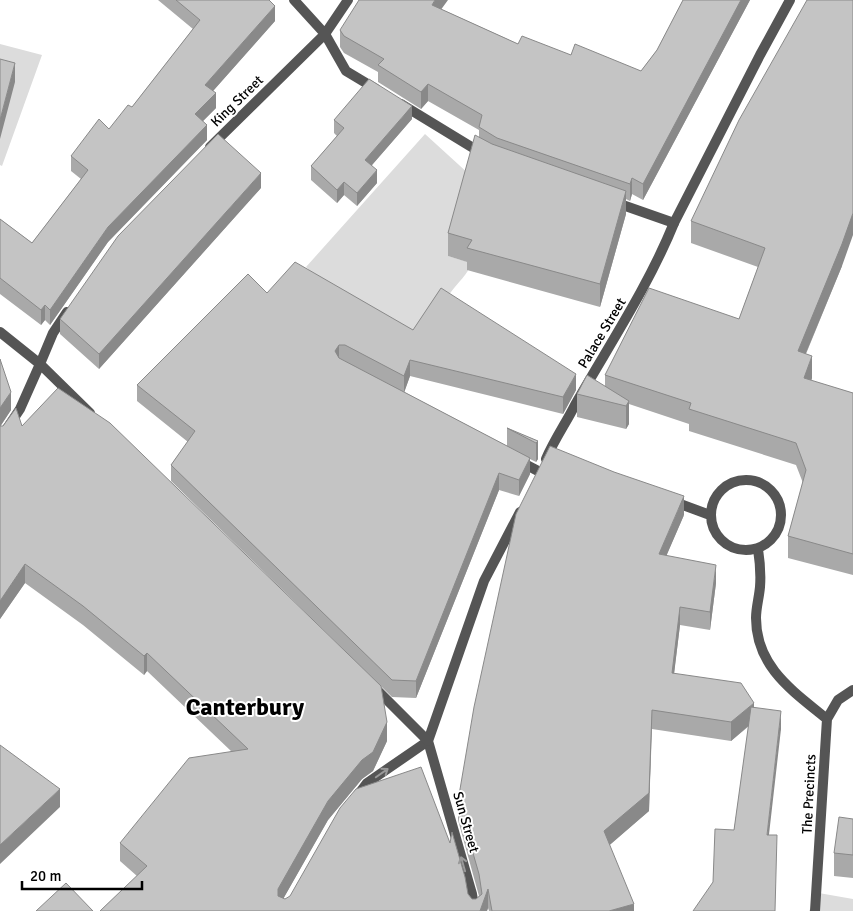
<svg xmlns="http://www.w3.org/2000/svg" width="853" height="911" viewBox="0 0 853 911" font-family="Signika,sans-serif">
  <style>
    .green { fill: #dcdcdc }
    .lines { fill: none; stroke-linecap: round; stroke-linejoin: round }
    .pedestrian { stroke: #555; stroke-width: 10 }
    .minor { stroke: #555; stroke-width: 10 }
    .wall { fill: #a9a9a9 }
    .shaded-wall { fill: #898989 }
    .building { fill: #c4c4c4; stroke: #898989 }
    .oneway { stroke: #999 }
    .labels { text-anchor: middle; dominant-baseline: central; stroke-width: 4; stroke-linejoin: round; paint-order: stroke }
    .street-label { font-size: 14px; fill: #000; stroke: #fff }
    .town-label { font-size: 24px; font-weight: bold; fill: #000; stroke: #fff }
  </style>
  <rect width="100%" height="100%" fill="#fff"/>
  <path class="green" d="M0,44l42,11 -40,111 -2,-1z
    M425,134l45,41 -22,81 23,7c-3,12 -13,19 -20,29 -13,17 -26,35 -38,54l-85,-58 -22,-21z
    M813,892l40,7v12h-44l3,-5z"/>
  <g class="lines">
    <path class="pedestrian" d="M546,459c8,-19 20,-36 29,-54 34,-60 73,-118 99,-182l86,-168 30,-55
      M519,461l21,11
      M711 515a35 35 0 1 1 70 0a35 35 0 1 1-70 0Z
      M672,501l38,14
      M758,549c2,13 3,25 2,38 -1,11 -4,21 -4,31 0,49 37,73 71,101
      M428,741l56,-160 36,-69
      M428,741l44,153 3,17
      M358,795l9,-12 61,-42
      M815,911l12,-192 11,-19 15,-10"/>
    <path class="minor" d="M294,0l31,34 21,37 30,18
      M401,104l82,50
      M210,147l115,-113 23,-34
      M614,202l60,21
      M0,332l40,32 50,49
      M0,439l20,-30 20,-45 13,-31 14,-21
      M374,687l54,54"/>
  </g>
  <path class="wall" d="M158,0h111l6,21 -62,70 3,17 -13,13 4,19 -99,102 -58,83 -5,-5 -4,5 -41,-31v-75l32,24 49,-64 -10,-8v-15l38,-27 23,-22 61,-78z
    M683,0h67l-107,200 -11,-6 -2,7 -4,-2v15l-26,93 -133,-37v-8l-19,-6v-23l31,-96v-7l-51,-29 -7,8 -43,-27v-10l-34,-19 -4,-6v-17l101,-21 77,35 53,11 70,16 16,-21z
    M412,119l-40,46 5,18 -20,23 -13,-11 -7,8 -26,-23v-14l26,-30 -3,-3v-13z
    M261,188l-162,181 -39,-35v-15z
    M691,221l151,45 -36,88 6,24 -1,3 42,12v182l-65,-17v-22l15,-53 -7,-18 -107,-34v-7l-60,-20v20l-3,5 -49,-12v-23l28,-8v-11l134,-56 19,-52 -67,-24z
    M267,293l146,37 163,60 -13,24 -153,-38 -6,16 103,54v-18l31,13v18l-2,3 -6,-3v15l-11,22 -20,-6 -83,208 -24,-1 -221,-216v-16l17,-23 -51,-41v-16z
    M0,359l11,51 -11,16h22l365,315 -14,30 -11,8 -34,41 -45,79h2l183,-5 4,5h4l3,-3 -21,-76v-19l226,-286 -18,41 50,27 -6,47 -30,-5 -6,48 80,35 27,21 -68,153 21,-52 15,-104 -18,15 -79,-12 -3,82 -40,34 25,66h-145l-1,-3 -1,3h-387l37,-35 -17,-15v-18l111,-92 -84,-80 -3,4 -61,-50 -58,-42 -25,36z
    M853,819v59l-19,-2v-23z"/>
  <path class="shaded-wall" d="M435,0h13l-16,22v-17z
    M741,0h9l-107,200v-16z
    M275,6v15l-70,79v-15z
    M15,63v19l-15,57v-19z
    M428,84v17l-7,8v-17z
    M216,93v15l-21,21v-15z
    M412,106v13l-47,54v-13z
    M207,125v15l-99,102 -58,83v-15l58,-83z
    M377,170v13l-20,23v-13z
    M261,173v15l-162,181v-15z
    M632,178v16l-2,7v-17z
    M344,182v13l-7,8v-13z
    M626,191v23l-26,93v-23z
    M853,213v22l-11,31 -44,106v-21z
    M45,305v15l-4,5v-15z
    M339,345v17l-4,-11z
    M812,356v22l-8,22v-22z
    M410,360v16l-6,17v-17z
    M576,374v16l-13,24v-17z
    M11,392v18l-11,17v-19z
    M629,401v23l-3,5v-23z
    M538,441v18l-2,3v-19z
    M530,458v16l-11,22v-16z
    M499,473v17l-83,208v-17z
    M684,496v19l-25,58v-19z
    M25,564v19l-25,36v-18z
    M716,565v18l-6,47v-18z
    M680,607v18l-8,66v-18z
    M147,653v18l-3,4v-19z
    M754,703v18l-23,20v-19z
    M652,710l-3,101 -45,39v-19z
    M781,711v18l-14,123v-17z
    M387,722v19l-14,30 -11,8 -34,41 -50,88v-19l50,-88z
    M60,789v18l-60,57v-19z
    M488,889v19l-1,3h-7z
    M634,904v7h-25z"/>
  <path class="building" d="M176,0h93l6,6 -70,79 11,8 -21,21 12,11 -99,102 -58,83 -5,-5 -4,5 -41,-32v-59l32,24 56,-73 -17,-14 28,-37 10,10 19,-24 4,2 68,-87z
    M359,0h76l-3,5 86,39 4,-8 49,19 4,-11 66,27 16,-21 26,-50h58l-98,184 -11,-6 -2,6 -133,-46 -18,-11 3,-12 -54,-31 -7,8 -43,-27 6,-6 -40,-23 -4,-6z
    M807,0h46v213l-11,31 -44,107 14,5 -8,22 49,15v161l-65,-18 18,-66 -10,-27 -107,-34 2,-6 -86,-28 44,-87 90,31 26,-71 -74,-27 48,-101z
    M0,59l15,4 -15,57z
    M369,79l43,27 -47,54 12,10 -20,23 -13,-11 -7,8 -26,-24 33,-38 -10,-8z
    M218,134l43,39 -162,181 -39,-35 58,-83z
    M475,135l17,9 134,47 -26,93 -133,-36 5,-8 -24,-7z
    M295,262l118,68 28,-42 135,86 -13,23 -153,-37 -6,16 -59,-31h-6l-4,6 4,7 191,100 -11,22 -20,-7 -83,208 -24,-1 -221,-215 24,-34 -58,-46 111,-111 19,19z
    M0,359l11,33 -11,16z
    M587,375l42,26 -3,5 -49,-12z
    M58,388l52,35 271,263 6,36 -14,30 -11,8 -34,41 -50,88v7l7,3 5,-3 50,-88 16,-19 65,-22 29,76 2,-11 13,45 3,17 4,5h4l6,-5 -3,-20 -21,-73 16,-94 42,-193 34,-68 64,26 70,24 -25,58 57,11 -6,47 -30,-5 -8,66 69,10 13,20 -23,19 -79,-12 -3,83 -45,38 30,73 -25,7h-117l-4,-22 -8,22h-380l47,-45 -27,-23 69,-85 59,-9 -101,-96 -3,3 -61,-50 -58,-42 -25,37v-175h3l13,-18 6,18z
    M507,428l31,13 -2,2z
    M751,707l30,4 -14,124h10l-2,76h-82l20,-29 2,-53 19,1z
    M0,745l60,44 -60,56z
    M839,817l14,2v36l-19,-2z
    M66,883l27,28h-57z"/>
  <defs><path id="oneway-shaft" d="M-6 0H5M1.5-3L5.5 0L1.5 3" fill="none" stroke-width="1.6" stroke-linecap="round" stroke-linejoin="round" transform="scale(1.25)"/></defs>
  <g class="oneway">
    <use href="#oneway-shaft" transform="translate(382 773) rotate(-35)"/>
    <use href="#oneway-shaft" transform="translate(463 864) rotate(-106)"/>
  </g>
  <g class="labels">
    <g class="street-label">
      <text transform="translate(237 101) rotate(-44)">King Street</text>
      <text transform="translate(602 333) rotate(-59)">Palace Street</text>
      <text transform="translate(809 794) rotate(-87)">The Precincts</text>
      <text transform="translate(466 822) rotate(74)">Sun Street</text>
    </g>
    <g class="town-label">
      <text x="245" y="707">Canterbury</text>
    </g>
  </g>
  <path d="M22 881v8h120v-8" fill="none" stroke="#000000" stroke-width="2.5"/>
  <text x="30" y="881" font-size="15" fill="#000000" stroke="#ffffff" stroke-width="4" paint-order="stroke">20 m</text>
</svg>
